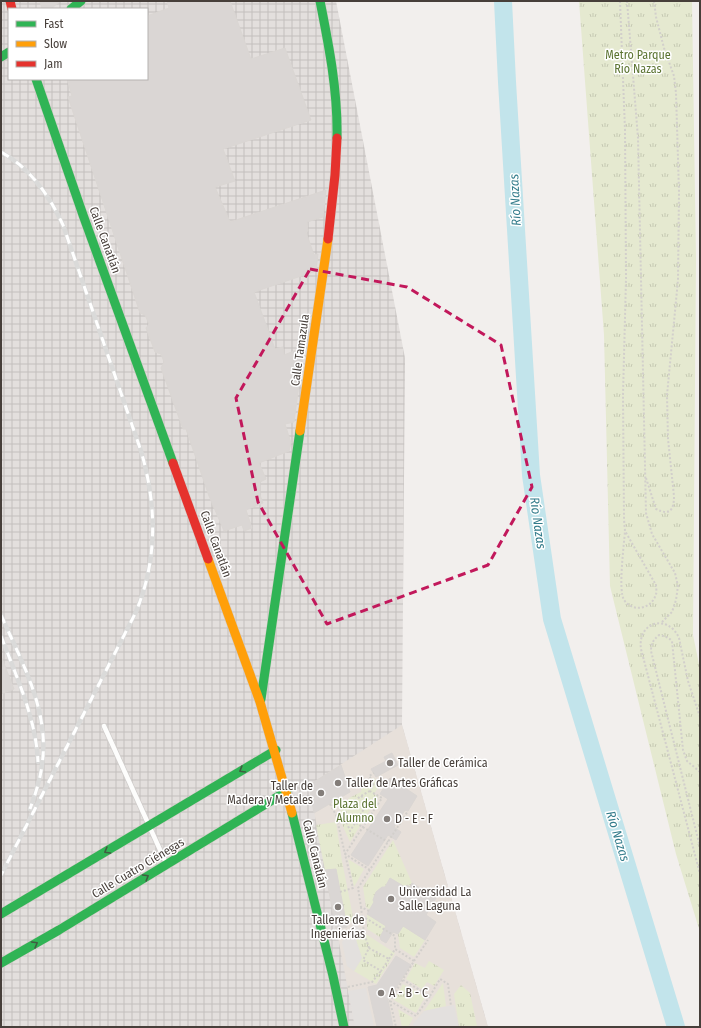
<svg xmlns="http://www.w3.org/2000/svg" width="701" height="1028" viewBox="0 0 701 1028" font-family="'Fira Sans Condensed',sans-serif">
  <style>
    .industrial { fill: url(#industrial-grid); fill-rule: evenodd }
    .education { fill: #e7e0da }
    .grass { fill: url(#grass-tufts) }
    .parking { fill: #e3e0de }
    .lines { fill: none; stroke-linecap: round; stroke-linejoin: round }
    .river { stroke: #c2e4eb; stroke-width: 18 }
    .building { fill: #dad6d4; stroke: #dad6d3 }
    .lane-casing { stroke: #d0cdcb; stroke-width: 6 }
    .fast-casing { stroke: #d2cbc6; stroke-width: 10 }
    .slow-casing { stroke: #d2cbc6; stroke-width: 10 }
    .jam-casing { stroke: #d2cbc6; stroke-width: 10 }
    .path { stroke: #d2cfcb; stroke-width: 2; stroke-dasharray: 2 2; stroke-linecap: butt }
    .lane { stroke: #fdfdfc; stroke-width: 4.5 }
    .fast { stroke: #30b455; stroke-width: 9 }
    .slow { stroke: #ff9f0a; stroke-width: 9 }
    .jam { stroke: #e5322d; stroke-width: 9 }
    .rail-casing { stroke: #dadad9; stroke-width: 4.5 }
    .rail { stroke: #fff; stroke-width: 3; stroke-dasharray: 9; stroke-linecap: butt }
    .oneway { stroke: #415c41 }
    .marked { fill: none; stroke: #c2185b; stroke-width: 3; stroke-dasharray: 8 5; stroke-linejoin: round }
    .poi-dot { fill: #837d79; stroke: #fff; stroke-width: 1.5 }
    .labels { text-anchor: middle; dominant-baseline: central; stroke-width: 3; stroke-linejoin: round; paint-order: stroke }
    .park-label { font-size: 12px; fill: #5c7432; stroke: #fff }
    .street-label { font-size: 12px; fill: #473f3a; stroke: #fff }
    .poi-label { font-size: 12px; fill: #473f3a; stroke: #fff; text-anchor: start }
    .water-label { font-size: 13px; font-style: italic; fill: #337c8b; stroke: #fff }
  </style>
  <defs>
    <pattern id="industrial-grid" width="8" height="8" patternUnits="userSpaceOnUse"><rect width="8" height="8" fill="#e3dfdd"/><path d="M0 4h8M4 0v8" fill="none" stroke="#c4c0be"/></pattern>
    <pattern id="grass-tufts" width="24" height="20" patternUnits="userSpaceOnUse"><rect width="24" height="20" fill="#e5e9d0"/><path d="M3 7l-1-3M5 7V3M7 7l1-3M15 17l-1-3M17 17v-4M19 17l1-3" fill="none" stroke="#c6c9b3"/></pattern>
  </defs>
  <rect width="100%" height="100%" fill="#f2efed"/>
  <path class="industrial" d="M1,1h335l69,357 -3,367 86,302h-487zM9,9h138v70h-138z"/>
  <path class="education" d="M402,725l86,302h-133l-46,-242z"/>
  <path class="grass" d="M579,1h113l4,258 -3,376 7,34v263l-24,-78 -66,-268 -6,-251z
    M373,778l8,5 -7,11 4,3 -28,45 -12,-27 11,-17 12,-6 2,-9z
    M336,822l6,39 12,61 -8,1 -10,-54 -11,1 -9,-45z
    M393,840l19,43 -2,4h-5l-15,-9 -5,9c-7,0 -10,6 -12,13l1,2 -4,8 -4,-3 -3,-20z
    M348,859l16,10 -10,18z
    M367,914l19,12 -6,11 -13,-8z
    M403,926l22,14 -11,17 -14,-9 -2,-14z
    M361,931l34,22 -19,31 -22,-13 8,-13 -6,-18z
    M429,961l15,9 -10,16 -7,-4 -5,7 -16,-10 9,-16 10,5z
    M443,983l3,23 -22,5z
    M403,984l22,13 -9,16 -22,-13z
    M461,985l9,8 7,33 -18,1 -5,-33z
    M398,1009l15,9 -5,9h-6z"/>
  <path class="parking" d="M354,924l8,5 -6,11 6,18 -8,13 -7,-5 -5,-24z
    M366,988l8,39h-19l-7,-36z
    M454,1005l5,22h-46v-3l11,-13z"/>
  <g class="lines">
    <path class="river" d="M503,1l4,81 24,393 21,144 124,408"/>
  </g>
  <path class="building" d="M40,1h20l-9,8h-9z
    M167,1h63l21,58 34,-11 26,72 -88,29 12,32 -20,6 15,35 96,-32 -3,27 -16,5 1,9 -2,1 8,23 4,-1 -2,17 -62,21 21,57 8,-2 1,8 20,-8 -10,75 -9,2 6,19 -2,8 -30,12 7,16 -6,3v13l3,8 -17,7 6,18 -8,3 -2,-6 -18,6 -15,-35 -23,-67h-3l-22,-61 3,-6 -3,-8 -6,-2 -9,-24 3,-4 -4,-9 -5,-2 -72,-216 4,-1 -5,-17h80v-63l22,-8z
    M1,656l13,33 -13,5z
    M392,753l6,12 -22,12 -5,-8 15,-8 -2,-4z
    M341,765l9,27 -36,21 -5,-28z
    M390,778l27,18 -9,15 -3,-1 -11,17 7,5 -5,8 -8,-5 -20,31 -17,-11 37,-56 -8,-5z
    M336,869l11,58 -11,2 -11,-59z
    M390,878l15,9 2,-2 3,2 2,-4 24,15 -10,17 10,7 -11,18 -22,-14 -5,8 -5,-2 -7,11 -5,-3 -1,-3 6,-11 -19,-12 7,-12 -1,-2 3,-8 6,-5h3z
    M396,956l15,9 -23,35 5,27h-16l-9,-40 9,-2z"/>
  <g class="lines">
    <g class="lane-casing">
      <path id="lane" d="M104,726l62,137"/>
    </g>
    <g class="fast-casing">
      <path id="fast" d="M320,1c9,45 18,91 17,137
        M71,9l10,-8
        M1,57l8,-5
        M36,79l47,136 90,248
        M261,699l39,-268
        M292,813l41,163 11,51
        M1,914l275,-164
        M1,963l58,-33 228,-139"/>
    </g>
    <g class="slow-casing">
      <path id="slow" d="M300,431l28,-192
        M208,559l52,143 32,111"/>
    </g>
    <g class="jam-casing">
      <path id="jam" d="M10,1l2,8
        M328,239l7,-64 2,-37
        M173,463l35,96"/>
    </g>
    <path class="path" d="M620,1l5,129 1,148 -3,117 1,124 1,12 31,54c0,3 1,7 0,9 -4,15 -23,19 -32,6 -6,-10 0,-55 1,-69
      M627,1l11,137 8,375 6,21 23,39 3,13 -2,14 -4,12 -11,11
      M646,478l10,31c14,7 18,1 18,-13l-6,-57 -1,-44 11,-115 1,-88 -3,-99 -2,-17 -10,-28 -8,-31 -2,-16
      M700,717l-12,-36 -9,-43c-11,-25 -42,-16 -38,11l59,225
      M700,772l-13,-11 -4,-11 -11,-109c-4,-4 -8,-5 -13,-6 -6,5 -8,9 -8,16l49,196
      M361,796l8,5 -19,30 -6,-16c9,-13 12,-17 26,-24
      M330,804l6,11 9,39 25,16
      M332,806l10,-6 -2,-2
      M356,823l32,19
      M340,892l13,-4 -8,-34 37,-56 -12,-7 4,-8 -5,-7 5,-3
      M361,907l3,26 5,15 -6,12 18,11 8,-12 -20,-11
      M369,911l-8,-4 -3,-19 50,-77
      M362,916l33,20v13l19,12 -24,40 6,26
      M389,959l6,-10
      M414,961l14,-21
      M348,987l24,-5 9,-11
      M430,996l10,-17 8,5 3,22
      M390,1001l26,15 14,-20 -27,-16"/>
    <use href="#lane" class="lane"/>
    <use href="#fast" class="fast"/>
    <use href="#slow" class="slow"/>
    <use href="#jam" class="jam"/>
    <g class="rail-casing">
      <path id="rail" d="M1,152c29,16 48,43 62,73l78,226c16,54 17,110 -6,163l-134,261
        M1,615c21,48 49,96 41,150 -2,16 -7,30 -12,44
        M1,636c15,40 35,82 37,126"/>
    </g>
    <use href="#rail" class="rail"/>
  </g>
  <defs><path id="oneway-chevron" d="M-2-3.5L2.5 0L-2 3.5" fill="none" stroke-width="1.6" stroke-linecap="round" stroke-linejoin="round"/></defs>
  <g class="oneway">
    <use href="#oneway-chevron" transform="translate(242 770) rotate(149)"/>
    <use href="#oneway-chevron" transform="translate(107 851) rotate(150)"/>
    <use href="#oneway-chevron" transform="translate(146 877) rotate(-31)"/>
    <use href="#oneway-chevron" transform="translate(35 944) rotate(-30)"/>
  </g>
  <path class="marked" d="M310,269l97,18 94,58 31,142 -44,78 -161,59 -69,-122 -22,-104z"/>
  <g class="poi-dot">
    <circle cx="390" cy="763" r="4"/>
    <circle cx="338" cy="783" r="4"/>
    <circle cx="321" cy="793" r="4"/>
    <circle cx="387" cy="819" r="4"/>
    <circle cx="391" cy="899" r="4"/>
    <circle cx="338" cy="907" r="4"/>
    <circle cx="381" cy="993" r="4"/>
  </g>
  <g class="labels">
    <g class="park-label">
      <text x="638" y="55">Metro Parque<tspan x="638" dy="14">Río Nazas</tspan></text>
      <text x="355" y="804">Plaza del<tspan x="355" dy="14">Alumno</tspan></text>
    </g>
    <g class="street-label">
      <text transform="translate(105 240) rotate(70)">Calle Canatlán</text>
      <text transform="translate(300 350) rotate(-82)">Calle Tamazula</text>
      <text transform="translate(216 544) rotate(70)">Calle Canatlán</text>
      <text transform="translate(315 854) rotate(76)">Calle Canatlán</text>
      <text transform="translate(138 868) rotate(-31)">Calle Cuatro Ciénegas</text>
    </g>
    <g class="poi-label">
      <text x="398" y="763">Taller de Cerámica</text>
      <text x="346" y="783">Taller de Artes Gráficas</text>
      <text x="313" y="786" text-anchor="end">Taller de<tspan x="313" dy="14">Madera y Metales</tspan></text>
      <text x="395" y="819">D - E - F</text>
      <text x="399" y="892">Universidad La<tspan x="399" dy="14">Salle Laguna</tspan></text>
      <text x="338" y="920" text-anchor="middle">Talleres de<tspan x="338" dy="14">Ingenierías</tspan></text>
      <text x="389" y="993">A - B - C</text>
    </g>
    <g class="water-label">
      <text transform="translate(515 200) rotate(-93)">Río Nazas</text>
      <text transform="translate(538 523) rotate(82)">Río Nazas</text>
      <text transform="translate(618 836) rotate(73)">Río Nazas</text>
    </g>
  </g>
  <rect width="701" height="1028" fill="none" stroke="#473f3a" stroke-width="4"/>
  <rect x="8" y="8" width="140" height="72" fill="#ffffff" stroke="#b5b2b0"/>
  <rect x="16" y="21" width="20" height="6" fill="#30b455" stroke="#b5b2b0"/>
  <text x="44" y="28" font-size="12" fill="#473f3a">Fast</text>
  <rect x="16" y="41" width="20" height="6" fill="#ff9f0a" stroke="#b5b2b0"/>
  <text x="44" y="48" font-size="12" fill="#473f3a">Slow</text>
  <rect x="16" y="61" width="20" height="6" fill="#e5322d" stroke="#b5b2b0"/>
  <text x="44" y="68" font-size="12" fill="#473f3a">Jam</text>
</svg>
